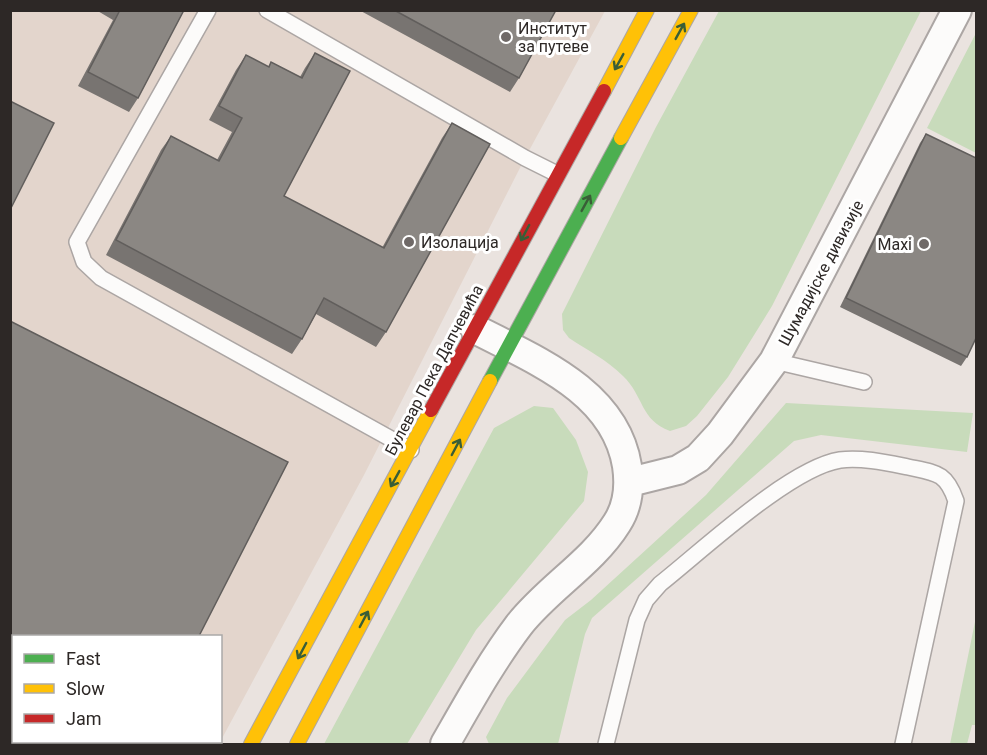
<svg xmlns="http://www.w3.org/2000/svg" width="987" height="755" viewBox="0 0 987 755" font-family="Roboto,sans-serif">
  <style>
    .built { fill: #e3d5cc; fill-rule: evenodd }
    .green { fill: #c8dbbb }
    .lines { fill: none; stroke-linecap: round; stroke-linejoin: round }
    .lane-casing { stroke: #aca6a4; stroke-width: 18 }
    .street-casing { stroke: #aca6a4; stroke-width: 32 }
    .fast-casing { stroke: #aca6a4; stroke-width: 16 }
    .slow-casing { stroke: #aca6a4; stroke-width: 16 }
    .jam-casing { stroke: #aca6a4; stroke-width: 16 }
    .lane { stroke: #fcfbfa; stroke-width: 15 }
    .street { stroke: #fcfbfa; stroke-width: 28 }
    .fast { stroke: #4caf50; stroke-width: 14 }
    .slow { stroke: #ffc107; stroke-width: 14 }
    .jam { stroke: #c62828; stroke-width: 14 }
    .wall { fill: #787471 }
    .building { fill: #8b8783; stroke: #615e5c; stroke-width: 1.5 }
    .oneway { stroke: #395e37 }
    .poi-dot { fill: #6f6967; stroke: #fff; stroke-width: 2 }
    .labels { text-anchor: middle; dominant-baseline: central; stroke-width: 6; stroke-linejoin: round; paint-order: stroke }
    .poi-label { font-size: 16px; fill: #2d2826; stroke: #fff; text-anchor: start }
    .street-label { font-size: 16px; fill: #2d2826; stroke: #fff }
  </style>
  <rect width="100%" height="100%" fill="#eae3df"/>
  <path class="built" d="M10,11h595l-80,147 -161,317 -145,269h-208zM14,636h206v106h-206z"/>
  <path class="green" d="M719,11h202l-149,295 -44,71 -31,39 -11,10 -16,5c-30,-11 -26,-35 -47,-55 -16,-16 -36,-26 -54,-38l-6,-8 -1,-16 94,-187z
    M976,33v120l-49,-25z
    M786,403l187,10 -6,39 -146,-17 -27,6 -202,177 -7,16 -27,110h-69l-3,-7 21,-39 58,-78 26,-20 115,-105z
    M534,406l19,2 23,32 12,32 -4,29 -108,129 -69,114h-83l170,-316z
    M976,617v108h-4l-5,19h-17z"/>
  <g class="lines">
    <g class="lane-casing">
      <path id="lane" d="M208,10l-131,232 7,20 17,16 310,172
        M267,10l258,148 32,16
        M774,361l90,21
        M74,744l2,-2
        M606,744l31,-124 9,-20 14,-16c43,-34 130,-116 180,-124 21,-3 48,3 68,7 28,6 38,5 48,34l-53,243"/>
    </g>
    <g class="street-casing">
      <path id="street" d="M630,482l48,-12 20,-12 22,-24 54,-73 183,-351
        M445,744c23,-40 46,-82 74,-119 29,-37 73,-62 98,-102 11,-17 13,-37 10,-57 -12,-75 -92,-106 -152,-137"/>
    </g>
    <g class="fast-casing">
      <path id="fast" d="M490,381l131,-243"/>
    </g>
    <g class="slow-casing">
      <path id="slow" d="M604,91l43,-81
        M621,138l70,-128
        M251,744l180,-334
        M297,744l193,-363"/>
    </g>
    <g class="jam-casing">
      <path id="jam" d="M431,410l173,-319"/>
    </g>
    <use href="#lane" class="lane"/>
    <use href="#street" class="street"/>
    <use href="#fast" class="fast"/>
    <use href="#slow" class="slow"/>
    <use href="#jam" class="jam"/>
  </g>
  <path class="wall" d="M96,10h88l-46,88 -9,14 -51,-26 35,-66z
    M359,10h197l-37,68 -9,14z
    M315,53l-31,143 98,52 60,-110 10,-15 -66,209 -10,15 -60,-33 -14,25 -10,15 -186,-99 55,-105 10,-14 46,24 15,-28 -23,-12 27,-50 10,-15 22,12 3,-5 29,15 5,-9z
    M926,134l41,223 -6,9 -121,-59 80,-164z
    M10,321l4,315v22l-4,-1z"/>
  <path class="building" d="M120,10h64l-46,88 -50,-26z
    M394,10h162l-37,68z
    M315,53l35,18 -66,125 100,52 68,-125 38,21 -104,188 -62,-34 -22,41 -186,-99 55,-104 48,25 23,-43 -23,-12 27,-51 23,12 2,-5 31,16z
    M10,101l44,22 -44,87z
    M926,134l50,24v180l-9,19 -121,-59z
    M10,321l278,141 -89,174 -185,1 -4,-2z
    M10,708l4,2v31h8l-2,3h-10z"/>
  <defs><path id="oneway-shaft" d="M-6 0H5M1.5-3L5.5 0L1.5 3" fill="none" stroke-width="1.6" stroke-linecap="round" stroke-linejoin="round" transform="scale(1.5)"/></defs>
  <g class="oneway">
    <use href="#oneway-shaft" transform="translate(680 31) rotate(-61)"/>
    <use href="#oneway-shaft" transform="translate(619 62) rotate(119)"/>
    <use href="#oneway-shaft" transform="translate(586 203) rotate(-61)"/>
    <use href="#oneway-shaft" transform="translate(525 233) rotate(118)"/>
    <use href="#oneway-shaft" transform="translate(456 447) rotate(-62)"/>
    <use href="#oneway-shaft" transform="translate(395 479) rotate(119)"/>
    <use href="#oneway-shaft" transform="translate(364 619) rotate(-62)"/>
    <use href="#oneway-shaft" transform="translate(302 651) rotate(118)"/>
  </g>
  <g class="poi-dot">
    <circle cx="506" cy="37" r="6"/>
    <circle cx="409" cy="242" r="6"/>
    <circle cx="924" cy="244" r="6"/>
  </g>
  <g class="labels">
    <g class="poi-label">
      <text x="518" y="28">Институт<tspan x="518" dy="18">за путеве</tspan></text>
      <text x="421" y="242">Изолација</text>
      <text x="912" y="244" text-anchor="end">Maxi</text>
    </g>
    <g class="street-label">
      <text transform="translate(821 273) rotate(-62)">Шумадијске дивизије</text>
      <text transform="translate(434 370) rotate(-62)">Булевар Пека Дапчевића</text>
    </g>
  </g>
  <rect width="987" height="755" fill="none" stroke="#2d2826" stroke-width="24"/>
  <rect x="12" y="635" width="210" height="108" fill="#ffffff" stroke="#aba9a8" stroke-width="1.5"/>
  <rect x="24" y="654" width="30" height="9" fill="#4caf50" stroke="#aba9a8" stroke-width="1.5"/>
  <text x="66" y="665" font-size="18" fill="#2d2826">Fast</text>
  <rect x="24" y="684" width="30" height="9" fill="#ffc107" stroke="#aba9a8" stroke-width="1.5"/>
  <text x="66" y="695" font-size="18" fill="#2d2826">Slow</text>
  <rect x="24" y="714" width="30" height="9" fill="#c62828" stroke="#aba9a8" stroke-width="1.5"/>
  <text x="66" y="725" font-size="18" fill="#2d2826">Jam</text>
</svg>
